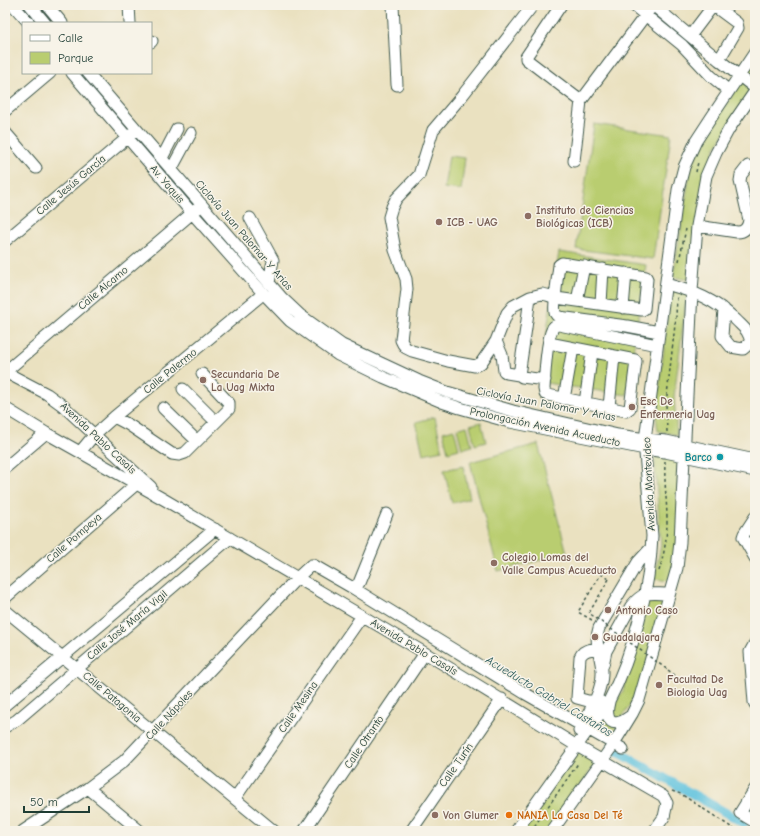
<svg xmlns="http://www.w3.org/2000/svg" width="760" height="836" viewBox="0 0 760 836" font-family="'Comic Neue',sans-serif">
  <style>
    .green { fill: #b9cd70; stroke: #6c8552 }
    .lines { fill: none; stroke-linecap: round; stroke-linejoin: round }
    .canal { stroke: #60c3de; stroke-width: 9 }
    .minor-casing { stroke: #3d5649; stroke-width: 13 }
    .path { stroke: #3d5649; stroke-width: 1.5; stroke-dasharray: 3 3; stroke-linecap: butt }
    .minor { stroke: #fff; stroke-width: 11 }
    .path-bridge { stroke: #3d5649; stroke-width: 1.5; stroke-dasharray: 3 3; stroke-linecap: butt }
    .education-dot { fill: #8d6e63; stroke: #f7f3e8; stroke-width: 1.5 }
    .culture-dot { fill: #0f9aa8; stroke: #f7f3e8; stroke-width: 1.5 }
    .food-dot { fill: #e8710a; stroke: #f7f3e8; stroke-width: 1.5 }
    .labels { text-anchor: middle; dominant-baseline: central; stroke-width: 3; stroke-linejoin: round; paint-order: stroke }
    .street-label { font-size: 11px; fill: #1f3d34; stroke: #f7f3e8 }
    .education-label { font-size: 11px; font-weight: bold; fill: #785e54; stroke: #f7f3e8; text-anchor: start }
    .culture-label { font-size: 11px; font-weight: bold; fill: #0d838f; stroke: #f7f3e8; text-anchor: end }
    .food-label { font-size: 11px; font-weight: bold; fill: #c56008; stroke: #f7f3e8; text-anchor: start }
    .water-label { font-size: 12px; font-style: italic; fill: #2f5e5e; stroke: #f7f3e8 }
  </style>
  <rect width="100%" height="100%" fill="#f7f3e8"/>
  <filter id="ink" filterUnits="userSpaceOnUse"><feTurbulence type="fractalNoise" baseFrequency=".025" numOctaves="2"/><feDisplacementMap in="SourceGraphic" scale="8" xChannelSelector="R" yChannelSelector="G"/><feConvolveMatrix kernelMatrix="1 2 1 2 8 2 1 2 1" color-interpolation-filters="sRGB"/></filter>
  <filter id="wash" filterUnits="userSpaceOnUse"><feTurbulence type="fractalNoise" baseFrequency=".012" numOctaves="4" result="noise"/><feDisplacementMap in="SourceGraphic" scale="16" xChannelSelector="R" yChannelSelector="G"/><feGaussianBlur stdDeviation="0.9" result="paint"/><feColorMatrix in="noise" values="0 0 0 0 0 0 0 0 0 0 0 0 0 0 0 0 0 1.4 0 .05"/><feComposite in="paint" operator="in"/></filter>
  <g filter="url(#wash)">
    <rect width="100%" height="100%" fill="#eae1c0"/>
    <path class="green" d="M755,61v25l-40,62 -26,132 -16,-3 18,-111 15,-31z
      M594,124l77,11 -18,124 -77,-10z
      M449,156l16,2 -4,32 -17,-2z
      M559,252l87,13 -19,130 -88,-13z
      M671,288l16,5 -13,104 3,38 -19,-4 -2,-14z
      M435,417l7,33 -19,4 -7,-32z
      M481,422l5,20 -11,3 -5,-20z
      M467,426l5,20 -10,3 -5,-20z
      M454,429l5,20 -11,3 -5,-20z
      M538,444l29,109 -69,18 -28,-109z
      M654,452l25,5v80l-9,44 -16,-2 7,-34z
      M463,466l7,32 -18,5 -8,-33z
      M648,596h18l-23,83 -13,26 -21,34 -13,-9 27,-39z
      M576,751l21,10 -48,70h-29z"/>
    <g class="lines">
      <path class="canal" d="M611,748l133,75"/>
    </g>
  </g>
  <g filter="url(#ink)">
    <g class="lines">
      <g class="minor-casing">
        <path id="minor" d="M13,5l16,18
          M30,5l15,18
          M47,5l15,18
          M129,5l1,18
          M393,5l4,80
          M561,5l-35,52v2l55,42 72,-96
          M633,5l49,40 29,31 18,15
          M653,5l37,31 22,-29 2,-1 23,17 1,5 -19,32 36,28
          M690,36l29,24
          M151,42l1,-1
          M72,73l120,140 71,80 27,28 48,34 45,22 59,25 18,6 50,14 135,27 20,3 90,19
          M88,73l194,225 18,17 42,30 77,36 28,11 66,19 105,24 28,4 20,2 89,19
          M5,111l45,-38
          M5,132l31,36
          M162,158l15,-29
          M574,161l7,-60
          M171,170l20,-37
          M250,218l23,42 -4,23
          M697,226l40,6c8,0 11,-5 12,-12l-9,-39 1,-6 7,-9
          M5,241l128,-108
          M666,284c29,8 48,15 70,36 9,9 12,10 15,22l-8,7 -12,-2 -9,-11 2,-27
          M577,301l7,-35
          M601,304l2,-35
          M623,308l3,-35
          M496,341l-15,22 -6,3 -27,-5 -36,-10 -6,-3 -3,-4 -2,-4 6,-51 -1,-10 -11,-29 -6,-33 3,-10 4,-8 23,-24 14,-45 29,-34 71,-91
          M549,343l86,17 1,1 -6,47 -4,3 -78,-16 -3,-1 -1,-5c1,-15 2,-47 8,-59 1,-4 4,-5 7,-5l98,20
          M5,372l192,-163
          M5,372l42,22 15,11 89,82
          M519,375l-12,-2 -3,-2 -2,-16 -6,-14 11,-28 6,-7 17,-9
          M545,380l-23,-3 -3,-2 7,-47 4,-31 12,-3 5,1 9,3 86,12 2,-1 3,-30 -1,-2 -84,-14 -3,2c-1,9 -6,42 -4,48 1,2 2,3 4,4l68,9 32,6
          M183,389l33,33
          M564,399l9,-51
          M585,403l7,-51
          M609,407l5,-51
          M5,408l41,25 119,67 260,153 152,93 86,50 4,7 -3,14 -10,14
          M163,408l34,33
          M114,417l15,8 43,29 7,1 6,-2 44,-44v-6l-27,-29
          M80,452l15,-18 19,-17 144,-119 5,-5
          M5,468l41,-35
          M755,517l-11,17 -1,3 12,21
          M353,588l173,106 97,55
          M5,598l136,-118
          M5,610l269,221
          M755,643l-5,9 4,50 1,2
          M603,665l3,-14 25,-45c13,-16 19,-12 38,-12
          M600,701h-12l-11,-3 3,-41c4,-9 16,-9 24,-6
          M609,702c-1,4 -2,9 -1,13 2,13 15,7 21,2
          M5,705l210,-176
          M5,727l12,-7 213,-182
          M579,731c9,-17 24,-40 23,-60 -1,-15 -8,-28 -3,-43l39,-66 13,-14
          M88,788l52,43
          M755,789l-15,24 15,9
          M235,798l127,-182
          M23,831l65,-43 36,-27 173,-183 14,-13h2l40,23 6,-5 28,-69
          M304,831l121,-178
          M411,831l91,-132
          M516,831l93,-130c24,-46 41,-113 43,-165l-7,-83 1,-21 32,-242 6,-23 12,-26 15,-23 44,-66
          M552,831l61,-86 19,-31 7,-14 38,-132 3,-26 12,-251 5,-65 9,-50 10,-23 13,-24 26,-38"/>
      </g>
      <path class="path" d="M696,172l2,-10
        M679,261l7,-32
        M667,432l-1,-28 10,-88 1,-20
        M659,571c5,-16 8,-33 8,-50 0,-20 -3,-39 -2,-60
        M592,620l-14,-8 23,-38 8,5
        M668,670l9,7
        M672,791l9,3 56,37
        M531,831l48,-69"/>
      <use href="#minor" class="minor"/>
      <path class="path-bridge" d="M609,579l-20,34 79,57"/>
    </g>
  </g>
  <g class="education-dot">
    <circle cx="528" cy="216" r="4"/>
    <circle cx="439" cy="222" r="4"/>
    <circle cx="203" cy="380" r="4"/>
    <circle cx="632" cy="407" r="4"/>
    <circle cx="494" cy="563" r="4"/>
    <circle cx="608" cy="610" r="4"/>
    <circle cx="595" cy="637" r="4"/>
    <circle cx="659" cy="685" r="4"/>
    <circle cx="435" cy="815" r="4"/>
  </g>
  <circle class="culture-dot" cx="720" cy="457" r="4"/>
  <circle class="food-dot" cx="509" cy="815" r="4"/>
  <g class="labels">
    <g class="street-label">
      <text transform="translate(167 184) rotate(49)">Av. Yaquis</text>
      <text transform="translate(71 185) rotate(-40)">Calle Jesús García</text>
      <text transform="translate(244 235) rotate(49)">Ciclovía Juan Palomar Y Arias</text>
      <text transform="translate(103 288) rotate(-40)">Calle Alcamo</text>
      <text transform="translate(170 371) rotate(-39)">Calle Palermo</text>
      <text transform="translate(546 404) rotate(11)">Ciclovía Juan Palomar Y Arias</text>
      <text transform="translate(545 427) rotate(12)">Prolongación Avenida Acueducto</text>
      <text transform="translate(98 438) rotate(43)">Avenida Pablo Casals</text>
      <text transform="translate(649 484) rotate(-93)">Avenida Montevideo</text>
      <text transform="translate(74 538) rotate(-41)">Calle Pompeya</text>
      <text transform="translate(127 625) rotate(-40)">Calle José María Vigil</text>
      <text transform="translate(414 647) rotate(31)">Avenida Pablo Casals</text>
      <text transform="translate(112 697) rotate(40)">Calle Patagonia</text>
      <text transform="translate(298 707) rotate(-55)">Calle Mesina</text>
      <text transform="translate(169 715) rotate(-47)">Calle Nápoles</text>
      <text transform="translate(364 742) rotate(-56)">Calle Otranto</text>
      <text transform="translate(456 765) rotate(-55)">Calle Turín</text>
    </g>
    <g class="education-label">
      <text x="536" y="210">Instituto de Ciencias<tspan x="536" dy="13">Biológicas (ICB)</tspan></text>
      <text x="447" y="222">ICB - UAG</text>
      <text x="211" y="374">Secundaria De<tspan x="211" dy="13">La Uag Mixta</tspan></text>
      <text x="640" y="401">Esc De<tspan x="640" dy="13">Enfermeria Uag</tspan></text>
      <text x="502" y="557">Colegio Lomas del<tspan x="502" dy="13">Valle Campus Acueducto</tspan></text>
      <text x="616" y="610">Antonio Caso</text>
      <text x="603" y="637">Guadalajara</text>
      <text x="667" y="679">Facultad De<tspan x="667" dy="13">Biologia Uag</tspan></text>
      <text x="443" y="815">Von Glumer</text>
    </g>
    <g class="culture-label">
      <text x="712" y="457">Barco</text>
    </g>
    <g class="food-label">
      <text x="517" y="815">NANIA La Casa Del Té</text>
    </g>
    <g class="water-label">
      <text transform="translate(549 696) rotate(31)">Acueducto Gabriel Castaños</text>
    </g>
  </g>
  <rect width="760" height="836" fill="none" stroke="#f7f3e8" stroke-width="20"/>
  <rect x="22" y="22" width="130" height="52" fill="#f7f3e8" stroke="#a1aaa0"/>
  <rect x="30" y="35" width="20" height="6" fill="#ffffff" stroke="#a1aaa0"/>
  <text x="58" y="42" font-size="12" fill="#1f3d34">Calle</text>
  <rect x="30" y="52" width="20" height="12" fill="#b9cd70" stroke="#a1aaa0"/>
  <text x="58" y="62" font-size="12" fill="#1f3d34">Parque</text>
  <path d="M24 806v6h65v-6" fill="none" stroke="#1f3d34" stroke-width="2"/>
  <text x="30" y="806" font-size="12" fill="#1f3d34" stroke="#f7f3e8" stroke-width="3" paint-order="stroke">50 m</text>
</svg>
